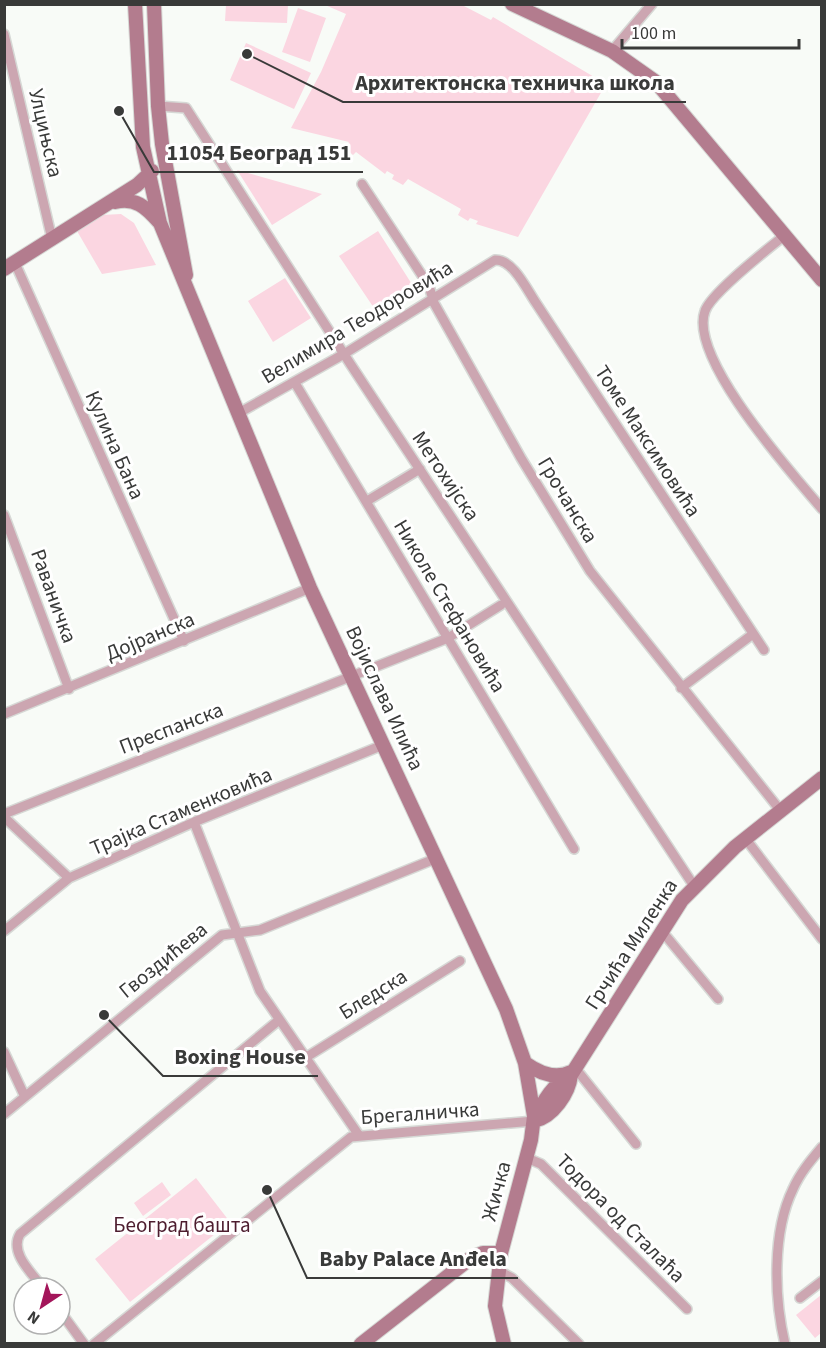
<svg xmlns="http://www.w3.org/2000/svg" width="826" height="1348" viewBox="0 0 826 1348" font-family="'Source Sans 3',sans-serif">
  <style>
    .green { fill: #fbd6e1 }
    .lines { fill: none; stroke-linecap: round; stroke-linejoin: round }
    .street-casing { stroke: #d6d8d5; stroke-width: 12 }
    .secondary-casing { stroke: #d6d8d5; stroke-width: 16 }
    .street { stroke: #cca6b1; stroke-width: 9 }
    .secondary { stroke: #b37c8e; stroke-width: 14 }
    .labels { text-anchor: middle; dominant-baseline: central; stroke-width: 6; stroke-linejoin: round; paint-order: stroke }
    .street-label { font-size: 21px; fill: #393a39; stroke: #fff }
    .park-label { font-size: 21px; fill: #4d1d2f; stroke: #fff }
    .leader { fill: none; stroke: #393a39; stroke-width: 2 }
    .callout-dot { fill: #393a39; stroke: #fff; stroke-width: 2 }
    .callout-label { font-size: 22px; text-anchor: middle; font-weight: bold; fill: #393a39; stroke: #fff; stroke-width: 6; stroke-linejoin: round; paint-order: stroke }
  </style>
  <rect width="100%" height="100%" fill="#f8fbf7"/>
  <path class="green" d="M226,5h62l-1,18 -62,-2z
    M325,5h137l29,15 2,-3 113,67 -88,153 -42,-13 2,-3 -8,-3 -2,3 -10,-6 3,-6 -53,-30 -5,6 -11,-6 2,-4 -7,-4 -2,3 -29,-22 -3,3 -8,-7 4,-6 -58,-14 30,-56 25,-58z
    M298,8l28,10 -16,44 -28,-10z
    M246,43l65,30 -17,36 -64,-29z
    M237,170l85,24 -50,31z
    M121,214l13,9 22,42 -54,9 -25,-43 25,-16z
    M378,231l37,58 -37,25 -39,-58z
    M285,278l26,40 -38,24 -25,-41z
    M196,1178l34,44 -100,80 -35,-43z
    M162,1182l9,13 -28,21 -9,-13z
    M821,1295v38l-6,5 -19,-23z"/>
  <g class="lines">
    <g class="street-casing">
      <path id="street" d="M4,34l48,205
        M612,51l40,-47
        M158,106l28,2 165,257 343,521
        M362,184l67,102 5,17 87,155 69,113 190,239
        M785,235c-17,14 -74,58 -80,76 -17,47 87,162 117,198
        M15,263l169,378
        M295,383l279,466
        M237,414l107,-60 151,-94c18,-1 32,30 41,43l228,347
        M367,501l53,-32
        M4,515l65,174
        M681,688l72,-54
        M4,714l306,-126
        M4,814l444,-176 53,-33
        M4,817l65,61
        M194,822l66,169 98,143
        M745,838l77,101
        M661,930l57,69
        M4,931l65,-53 125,-56 189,-77
        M4,1052l21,45
        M305,1058l155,-97
        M576,1069l60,75
        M4,1114l218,-179 38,-5 177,-72
        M527,1158l14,6 146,145
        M499,1271l13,7 67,66
        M43,1288c-11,-15 -34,-35 -23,-54l259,-214
        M800,1298l22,-17
        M60,1311l24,33
        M94,1344l257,-207 183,-16
        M785,1344c-11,-46 -13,-112 8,-155 7,-16 18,-29 29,-42"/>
    </g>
    <g class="secondary-casing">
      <path id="secondary" d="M135,4l8,143 17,76 150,365 196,421 19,54 9,53 -3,24 -30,113 -6,53 9,38
        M154,4l4,102 4,38 24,131
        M512,4l100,47 44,31 166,198
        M115,202c20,-5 31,5 44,20
        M4,269l133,-84 15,-14
        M525,1063c14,10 30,17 46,9
        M535,1119c7,-16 20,-38 36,-44
        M534,1121c19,-4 35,-28 37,-46l111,-175 53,-53 87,-69
        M361,1344l110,-86 12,-5h18"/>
    </g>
    <use href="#street" class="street"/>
    <use href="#secondary" class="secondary"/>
  </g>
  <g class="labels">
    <g class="street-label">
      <text transform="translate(46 133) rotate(77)">Улцињска</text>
      <text transform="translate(357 322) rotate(-31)">Велимира Теодоровића</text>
      <text transform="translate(648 441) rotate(57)">Томе Максимовића</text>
      <text transform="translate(115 445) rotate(66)">Кулина Бана</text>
      <text transform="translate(446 476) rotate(56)">Метохијска</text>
      <text transform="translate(568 500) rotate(59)">Грочанска</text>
      <text transform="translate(54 596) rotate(70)">Раваничка</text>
      <text transform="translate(450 606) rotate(59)">Николе Стефановића</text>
      <text transform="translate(150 636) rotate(-23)">Дојранска</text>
      <text transform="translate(385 698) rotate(65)">Војислава Илића</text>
      <text transform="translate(171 728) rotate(-21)">Преспанска</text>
      <text transform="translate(181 811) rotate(-23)">Трајка Стаменковића</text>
      <text transform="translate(631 944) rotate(-57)">Грчића Миленка</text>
      <text transform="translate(163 960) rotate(-39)">Гвоздићева</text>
      <text transform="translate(373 994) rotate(-32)">Бледска</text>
      <text transform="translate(420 1113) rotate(-4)">Брегалничка</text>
      <text transform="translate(496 1191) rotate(-75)">Жичка</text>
      <text transform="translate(621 1218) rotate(45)">Тодора од Сталаћа</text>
    </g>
    <g class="park-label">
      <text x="182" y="1225">Београд башта</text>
    </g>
  </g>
  <path class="leader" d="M247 54L343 102H686M119 111L154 172H363M104 1015L163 1076H318M267 1190L307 1278H518"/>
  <g class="callout-dot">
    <circle cx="247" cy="54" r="6"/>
    <circle cx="119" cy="111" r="6"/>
    <circle cx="104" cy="1015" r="6"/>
    <circle cx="267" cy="1190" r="6"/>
  </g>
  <g class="callout-label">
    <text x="515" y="90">Архитектонска техничка школа</text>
    <text x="259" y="160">11054 Београд 151</text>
    <text x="240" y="1064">Boxing House</text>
    <text x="413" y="1266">Baby Palace Anđela</text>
  </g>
  <rect width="826" height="1348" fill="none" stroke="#393a39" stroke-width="12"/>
  <g transform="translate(42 1306) rotate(216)"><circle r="28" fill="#ffffff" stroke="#b0b0b0" stroke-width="1.5"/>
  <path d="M0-4.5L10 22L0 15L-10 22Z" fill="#a3155a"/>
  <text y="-9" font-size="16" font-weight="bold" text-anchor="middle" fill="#393a39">N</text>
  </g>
  <path d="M622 39v9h177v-9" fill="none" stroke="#393a39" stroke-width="3"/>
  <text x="631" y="39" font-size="18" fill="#393a39" stroke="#ffffff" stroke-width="4.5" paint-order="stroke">100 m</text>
</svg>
